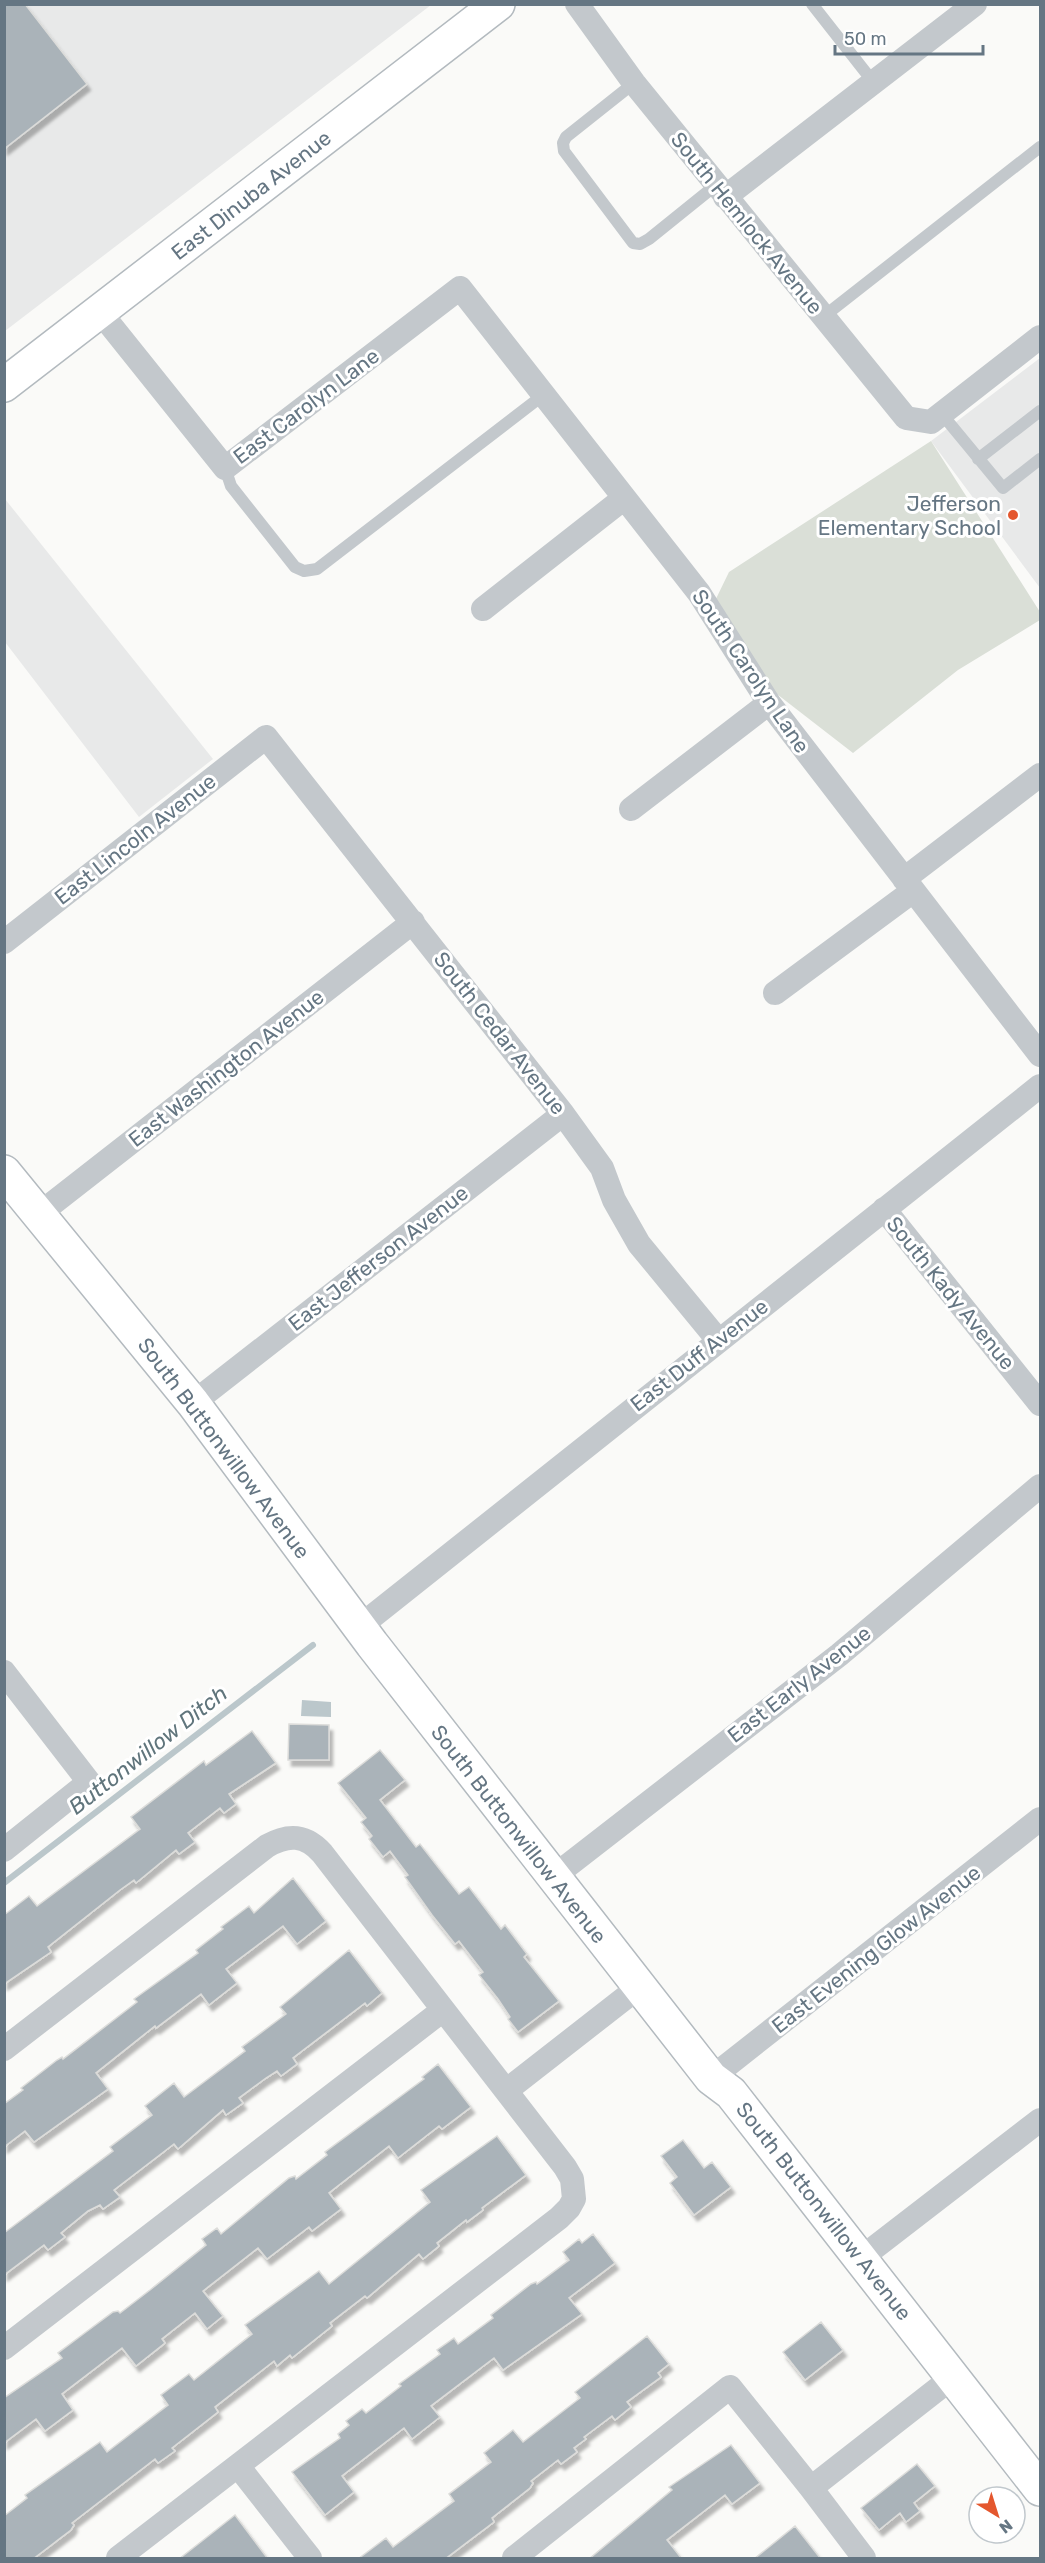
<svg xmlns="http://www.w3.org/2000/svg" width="1045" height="2563" viewBox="0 0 1045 2563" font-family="Rubik,sans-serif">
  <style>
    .built { fill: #e8e9e9 }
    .green { fill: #dadfd7 }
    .water { fill: #bbc7cb }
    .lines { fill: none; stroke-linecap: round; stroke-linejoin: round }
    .stream { stroke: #bbc7cb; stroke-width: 6 }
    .building { fill: #aab3b9; stroke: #dcdcda; stroke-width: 1.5; filter: url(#shadow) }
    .secondary-casing { stroke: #b3babf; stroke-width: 36 }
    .lane { stroke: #c3c8cc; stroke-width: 12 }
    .street { stroke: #c3c8cc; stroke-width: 24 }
    .secondary { stroke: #fff; stroke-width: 33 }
    .poi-dot { fill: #e4572e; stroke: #fff; stroke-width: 2 }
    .labels { text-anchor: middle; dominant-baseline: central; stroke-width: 6; stroke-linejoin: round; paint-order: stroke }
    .street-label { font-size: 21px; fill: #657683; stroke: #fff }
    .poi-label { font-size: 21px; fill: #657683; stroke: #fff; text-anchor: end }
    .water-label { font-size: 22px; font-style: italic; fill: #60757c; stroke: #fff }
  </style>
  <defs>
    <filter id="shadow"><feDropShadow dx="3.5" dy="6" stdDeviation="1.5" flood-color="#0004"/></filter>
  </defs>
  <rect width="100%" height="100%" fill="#fafaf8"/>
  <path class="built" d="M5,5h426l-426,326z
    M1040,358v230l-109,-147z
    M5,499l208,260 -74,58 -134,-175z"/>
  <path class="green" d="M931,441l109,171v8l-82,50 -105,83 -111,-86 -30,-60 17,-35z"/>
  <path class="water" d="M302,1700l29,2v15l-30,-1z"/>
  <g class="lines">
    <path class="stream" d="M4,1883l309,-238"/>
  </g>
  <path class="building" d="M4,4h21l62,80 -83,65z
    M289,1724l40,1v35h-41z
    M252,1731l24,32 -47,31 7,10 -12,9 -4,-5 -32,25 7,9 -16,12 -3,-4 -40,33 -2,-3 -14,10 -72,57 3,5 -47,32v-69l25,-19 8,10 103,-77 -9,-12 73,-56 2,4z
    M380,1750l25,30 -25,20 36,47 4,-3 39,50 10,-7 32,42 4,-4 22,29 -3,3 35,44 -41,31 -10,-13 2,-2 -12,-18 -19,-24 4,-3 -24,-31 -4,3 -23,-29 -27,-38 3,-2 -18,-24 -7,6 -14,-18 3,-3 -11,-14 5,-4 -28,-35z
    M293,1878l33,43 -29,23 -14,-18 -57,43 11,14 -28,22 -8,-11 -45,34 -1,-2 -59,47 12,16 -74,53 -9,-11 -21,16v-43l19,-14 -2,-2 36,-28 5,-3 1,2 74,-57 -3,-3 64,-46 -2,-3 27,-21 -2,-2 28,-21 5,7z
    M349,1950l33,43 -15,13 -2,-3 -72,55 4,6 -16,12 -4,-5 -11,7 -27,20 4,5 -17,12 -3,-5 -45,39 -4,-5 -60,46 6,7 -17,12 -3,-4 -12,6 -27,22 4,4 -17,13 -4,-5 -40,30v-42l109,-82 -3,-4 42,-32 -7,-9 29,-23 10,14 61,-46 -3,-4 44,-33 -6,-7z
    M438,2064l33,43 -29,22 -3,-3 -41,32 -9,-12 -60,47 12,16 -29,22 -3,-4 -42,32 -9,-11 -55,43 20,25 -16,13 -12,-16 -33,26 3,4 -29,23 -14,-18 -60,46 11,16 -28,21 -9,-12 -32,24v-45l58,-40 -4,-5 28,-21 27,-20 5,-1 2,2 30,-23 56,-45 -4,-6 15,-11 4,6 68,-56 6,-2 1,3 31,-24 -2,-3 99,-73 -2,-2z
    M497,2136l29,39 -44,33 1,2 -16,12 -1,-2 -29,23 2,3 -16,13 -4,-5 -52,44 -2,-2 -35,27 2,3 -40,32 -2,-3 -13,11 -3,-5 -59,46 3,5 -46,36 3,3 -17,12 -3,-4 -83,64 2,2 -3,5 -38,29h-29v-43l23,-18 -2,-3 75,-53 7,10 61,-47 -7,-10 28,-21 5,6 58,-46 -7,-9 74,-54 10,13 101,-82 -9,-12z
    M683,2140l21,28 8,-6 19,25 -37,28 -24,-32 7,-6 -16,-21z
    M593,2234l22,29 -46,35 13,16 -79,56 -9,-12 -63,48 9,11 -28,22 -8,-11 -62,48 12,16 -29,23 -33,-43 48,-34 -2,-4 11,-9 -3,-4 16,-12 4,4 35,-27 -2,-2 41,-30 -3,-4 17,-12 4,6 35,-26 -2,-3 40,-31 5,-2 1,2 32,-24 -6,-8 16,-13 3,4z
    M821,2322l22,28 -38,30 -22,-28z
    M647,2336l22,28 -11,9 3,4 -34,25 4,5 -16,13 -3,-4 -28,21 2,2 -12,9 3,4 -16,12 -3,-4 -27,21 2,2 -3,5 -38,30 2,4 -49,37h-87l28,-21 7,9 61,-46 -5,-7 42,-32 -7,-9 29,-23 10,12 57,-44 -5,-6z
    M731,2445l29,38 -28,21 -7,-9 -58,45 15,19h-93l83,-69 -3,-3z
    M917,2464l18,22 -21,17 6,8 -14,11 -6,-9 -21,17 -18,-22z
    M235,2515l33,44h-89l23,-18z
    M795,2526l26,33h-67z"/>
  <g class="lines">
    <g class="secondary-casing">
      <path id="secondary" d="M4,385l494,-381
        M4,1172l189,231 179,241 339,434 20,15 309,396"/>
    </g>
    <path class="lane" d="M812,4l62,79
      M634,83l-68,54 -3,6 1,8 69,92 7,1 9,-5 67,-54
      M823,317l217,-170
      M941,413l62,75 37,-29
      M978,459l62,-48
      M225,468l6,18 64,81 9,4 13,-2 225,-173"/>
    <path class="street" d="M577,4l57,79 272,335 25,4 109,-85
      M725,197l250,-193
      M100,312l125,156 235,-180 239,305 70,110 271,352
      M483,609l140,-110
      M631,809l138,-106
      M904,879l136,-104
      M4,942l262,-205 297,377 39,54 12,32 25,44 79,96
      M775,993l138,-102
      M884,1209l156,195
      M39,1214l374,-292
      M193,1403l370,-289
      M359,1627l681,-541
      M4,1672l85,110 -85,68
      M553,1877l286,-222 201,-169
      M4,2049l263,-203c21,-12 38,-12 55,7l243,314 7,12 2,20 -5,9 -10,10 -441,340
      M711,2078l329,-259
      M507,2090l132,-103
      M861,2258l179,-138
      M4,2348l439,-338
      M238,2466l72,92
      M811,2488l142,-111
      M514,2558l216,-171 81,101 53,70"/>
    <use href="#secondary" class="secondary"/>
  </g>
  <circle class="poi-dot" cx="1013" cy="515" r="6"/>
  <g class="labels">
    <g class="street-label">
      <text transform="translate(251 195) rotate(-38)">East Dinuba Avenue</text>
      <text transform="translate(747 223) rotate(51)">South Hemlock Avenue</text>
      <text transform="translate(306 406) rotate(-37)">East Carolyn Lane</text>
      <text transform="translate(751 671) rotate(56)">South Carolyn Lane</text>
      <text transform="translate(135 839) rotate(-38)">East Lincoln Avenue</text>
      <text transform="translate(500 1033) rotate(52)">South Cedar Avenue</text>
      <text transform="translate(226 1068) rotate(-38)">East Washington Avenue</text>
      <text transform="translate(378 1258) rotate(-38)">East Jefferson Avenue</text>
      <text transform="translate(951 1293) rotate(51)">South Kady Avenue</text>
      <text transform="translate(699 1355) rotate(-38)">East Duff Avenue</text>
      <text transform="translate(224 1448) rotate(53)">South Buttonwillow Avenue</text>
      <text transform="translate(799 1684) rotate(-38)">East Early Avenue</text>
      <text transform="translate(519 1834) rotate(52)">South Buttonwillow Avenue</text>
      <text transform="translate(876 1949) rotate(-38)">East Evening Glow Avenue</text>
      <text transform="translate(824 2211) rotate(52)">South Buttonwillow Avenue</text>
    </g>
    <g class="poi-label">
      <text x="1001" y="503">Jefferson<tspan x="1001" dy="24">Elementary School</tspan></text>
    </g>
    <g class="water-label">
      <text transform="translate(148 1750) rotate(-38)">Buttonwillow Ditch</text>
    </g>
  </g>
  <rect width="1045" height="2563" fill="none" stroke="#657683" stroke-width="12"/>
  <g transform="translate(997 2515) rotate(142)"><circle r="28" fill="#ffffff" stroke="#c1c8cd" stroke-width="1.5"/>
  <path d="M0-4.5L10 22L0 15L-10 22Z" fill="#e4572e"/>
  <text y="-9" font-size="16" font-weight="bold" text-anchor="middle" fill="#657683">N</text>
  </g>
  <path d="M835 45v9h148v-9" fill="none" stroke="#657683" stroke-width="3"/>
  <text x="844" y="45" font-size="18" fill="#657683" stroke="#ffffff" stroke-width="4.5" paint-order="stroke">50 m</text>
</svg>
